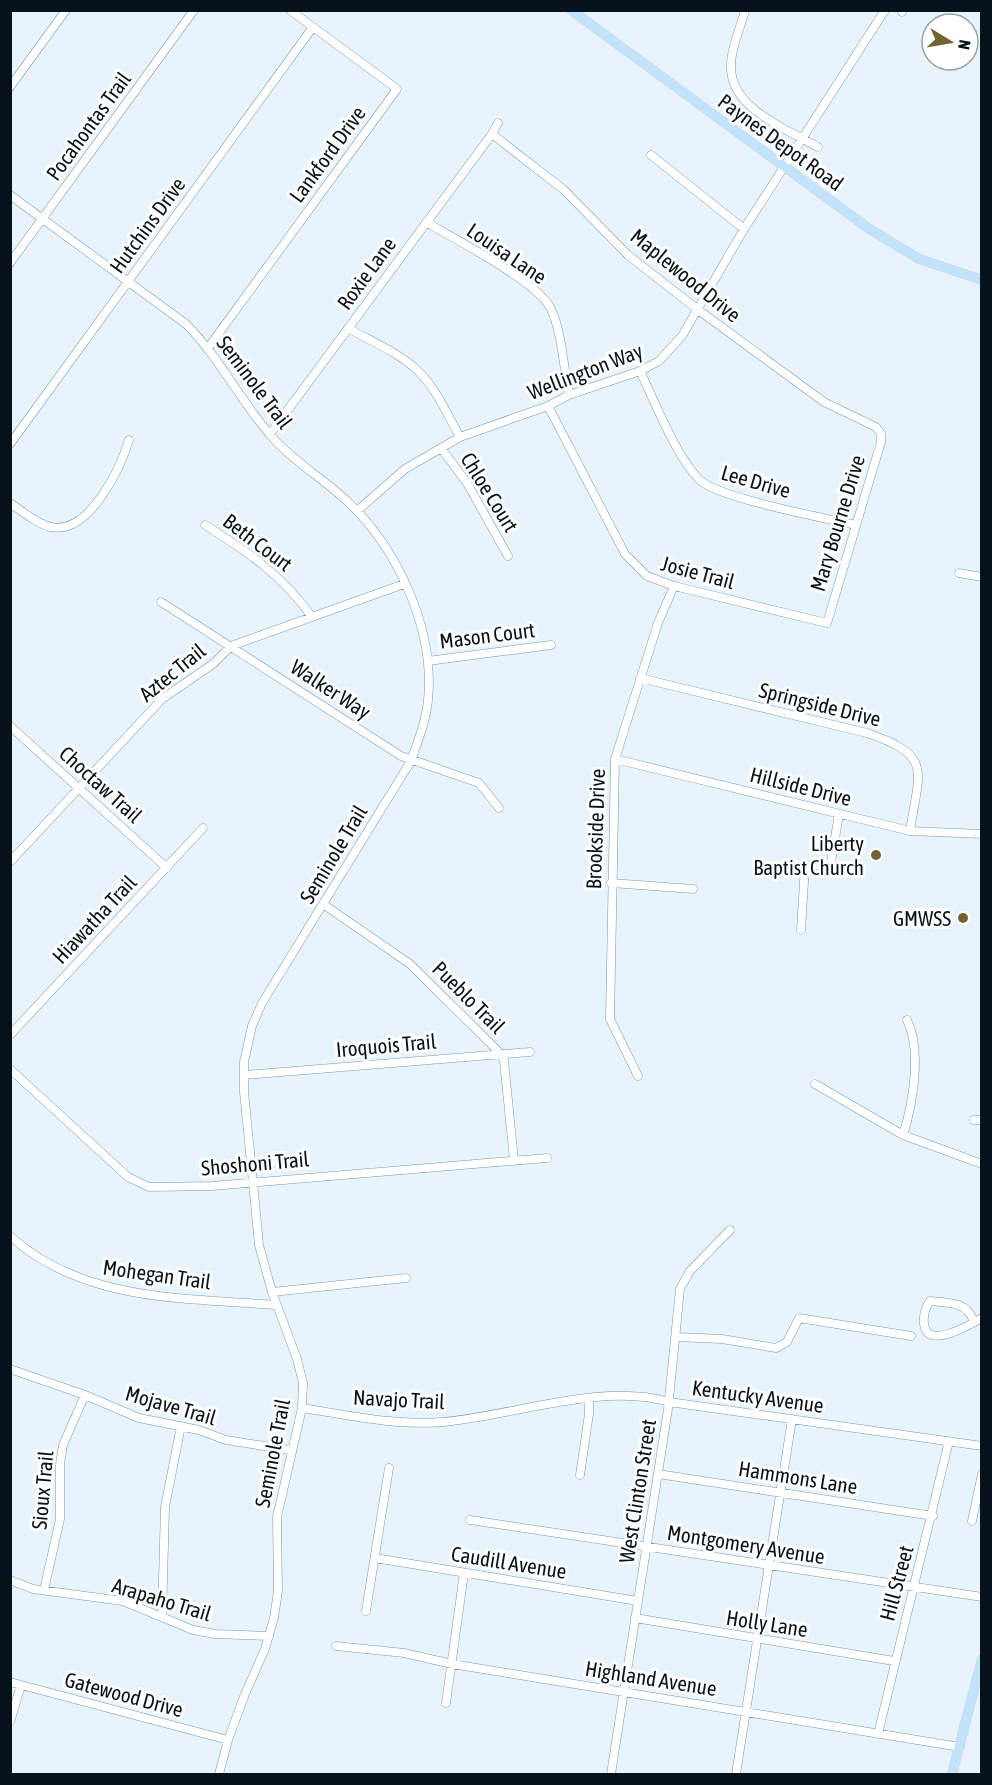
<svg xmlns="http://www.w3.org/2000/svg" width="992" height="1785" viewBox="0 0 992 1785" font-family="'Asap Condensed',sans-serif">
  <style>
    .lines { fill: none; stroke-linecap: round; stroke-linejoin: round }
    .minor-casing { stroke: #7a98af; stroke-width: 9 }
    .major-casing { stroke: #cdd0d1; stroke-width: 10 }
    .minor { stroke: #fff; stroke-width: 8 }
    .major { stroke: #c2e3fc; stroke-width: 9 }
    .poi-dot { fill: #706531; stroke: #fff; stroke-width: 2 }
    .labels { text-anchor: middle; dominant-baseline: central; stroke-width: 6; stroke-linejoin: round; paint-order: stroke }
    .street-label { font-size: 21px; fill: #07131b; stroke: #fff }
    .poi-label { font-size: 21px; fill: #07131b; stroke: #fff; text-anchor: end }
  </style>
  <rect width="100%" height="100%" fill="#e7f4fe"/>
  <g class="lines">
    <g class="minor-casing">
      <path id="minor" d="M745,10c-4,17 -14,37 -14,55 -2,43 55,64 87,82
        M901,10l1,2
        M10,87l56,-77
        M498,123l-6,11 72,56 64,65 69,54 127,93 52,25 5,7v8l-54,181 -153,-37 -27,-10 -22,-22 -77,-148
        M651,155l93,74
        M10,195l176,129c34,34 54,77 86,113 22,25 52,42 76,65 50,47 87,128 80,198 -2,21 -10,41 -17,61l-149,242 -10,23 -8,36v30l9,90 6,63 13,47 25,67 6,24 -1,25 -25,109 1,74 -4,27 -9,31 -20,45 -17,46 -9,34
        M426,222c28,17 113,60 125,87 11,23 13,61 18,86
        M10,263l184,-253
        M348,328c22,13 50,24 69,42 19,18 30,44 43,67
        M208,348l189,-259 -107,-79
        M640,371c15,31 36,86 60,109 18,18 125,38 155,45
        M270,434l222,-300
        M10,444l303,-417
        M441,448l26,35 41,73
        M10,503c12,8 27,21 41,24 38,8 69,-58 78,-87
        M357,511l48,-42 55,-32 88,-31 21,-11 71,-24 19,-10 23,-25 62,-107 141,-219
        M205,525c42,26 78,51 107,92
        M959,573l23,4
        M161,602l240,154 78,27 20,25
        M428,661l123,-16
        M640,678l227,55c67,23 52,37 43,98
        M10,726l157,142
        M615,759l295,72 72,3
        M10,862l152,-163 51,-35 18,-18 173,-62
        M611,883l82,6
        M323,904l87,60 91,90 3,7 10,99
        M801,930l4,-64 21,-1 5,-3 8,-48
        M10,1035l193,-207
        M10,1069l118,108 21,10 63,-1 335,-28
        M244,1075l286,-23
        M638,1076l-28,-57 5,-260 43,-136 16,-37
        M815,1084l88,51 79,29
        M974,1120h8
        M903,1135c10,-31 19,-85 4,-115
        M10,1236c73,66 175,62 266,69
        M272,1292l134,-14
        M974,1322c-7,-21 -24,-19 -44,-21 -5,7 -7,14 -6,23 3,27 47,0 58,-6
        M676,1337l46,2 54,9 11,-6 12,-24 112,18
        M10,1369l75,26 54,23 60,12 27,10 64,10
        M302,1408c45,7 94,18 141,14 69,-6 160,-40 226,-20l313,44
        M658,1474l275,42
        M580,1475l9,-61v-16
        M470,1520l512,77
        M972,1521l10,-47
        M375,1558l263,43
        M10,1580l23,9 90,12 70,29 22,4 54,2
        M44,1590l16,-71v-55l3,-19 22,-50
        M366,1611l23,-143
        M162,1617l3,-110 16,-81
        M635,1618l259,43
        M336,1646l68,7 48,11 508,83
        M10,1682l218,58
        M446,1703l18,-130
        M10,1722l11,-37
        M878,1734l71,-293
        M611,1774l57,-365 12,-120 10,-18 40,-41
        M736,1774l56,-355"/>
    </g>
    <g class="major-casing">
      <path id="major" d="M571,10l297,218 51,31 63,21
        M952,1774l30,-115"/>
    </g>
    <use href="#minor" class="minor"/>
    <use href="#major" class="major"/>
  </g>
  <g class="poi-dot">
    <circle cx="876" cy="855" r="6"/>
    <circle cx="963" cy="918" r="6"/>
  </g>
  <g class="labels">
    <g class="street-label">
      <text transform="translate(88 126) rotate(-54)">Pocahontas Trail</text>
      <text transform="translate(781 142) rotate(36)">Paynes Depot Road</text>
      <text transform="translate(327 154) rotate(-54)">Lankford Drive</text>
      <text transform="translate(147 225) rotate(-54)">Hutchins Drive</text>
      <text transform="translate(507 253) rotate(34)">Louisa Lane</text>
      <text transform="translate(366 273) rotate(-54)">Roxie Lane</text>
      <text transform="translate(686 275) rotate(39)">Maplewood Drive</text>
      <text transform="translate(585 371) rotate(-21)">Wellington Way</text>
      <text transform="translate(255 382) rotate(53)">Seminole Trail</text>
      <text transform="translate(756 481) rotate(16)">Lee Drive</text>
      <text transform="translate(490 492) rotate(58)">Chloe Court</text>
      <text transform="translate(837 523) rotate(-73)">Mary Bourne Drive</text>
      <text transform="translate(258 542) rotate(37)">Beth Court</text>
      <text transform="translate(698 572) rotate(15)">Josie Trail</text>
      <text transform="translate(487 635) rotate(-7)">Mason Court</text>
      <text transform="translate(172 672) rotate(-39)">Aztec Trail</text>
      <text transform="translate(331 689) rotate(33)">Walker Way</text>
      <text transform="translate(820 704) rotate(14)">Springside Drive</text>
      <text transform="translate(101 784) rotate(42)">Choctaw Trail</text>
      <text transform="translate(801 786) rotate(14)">Hillside Drive</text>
      <text transform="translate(595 829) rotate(-88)">Brookside Drive</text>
      <text transform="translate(333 854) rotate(-59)">Seminole Trail</text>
      <text transform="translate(94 919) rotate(-47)">Hiawatha Trail</text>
      <text transform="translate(469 997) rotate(45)">Pueblo Trail</text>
      <text transform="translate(386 1045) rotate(-5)">Iroquois Trail</text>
      <text transform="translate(255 1163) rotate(-5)">Shoshoni Trail</text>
      <text transform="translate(157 1274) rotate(8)">Mohegan Trail</text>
      <text transform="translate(758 1396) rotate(8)">Kentucky Avenue</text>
      <text transform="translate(399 1399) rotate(3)">Navajo Trail</text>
      <text transform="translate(171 1405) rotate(16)">Mojave Trail</text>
      <text transform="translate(272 1453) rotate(-79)">Seminole Trail</text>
      <text transform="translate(798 1477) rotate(9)">Hammons Lane</text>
      <text transform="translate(42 1490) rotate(-85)">Sioux Trail</text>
      <text transform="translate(637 1491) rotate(-81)">West Clinton Street</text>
      <text transform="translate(746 1544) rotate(9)">Montgomery Avenue</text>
      <text transform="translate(509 1562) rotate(9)">Caudill Avenue</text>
      <text transform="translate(896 1583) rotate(-75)">Hill Street</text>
      <text transform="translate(162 1599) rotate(17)">Arapaho Trail</text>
      <text transform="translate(767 1623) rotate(9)">Holly Lane</text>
      <text transform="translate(651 1678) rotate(9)">Highland Avenue</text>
      <text transform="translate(124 1694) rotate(15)">Gatewood Drive</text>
    </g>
    <g class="poi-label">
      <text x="864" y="843">Liberty<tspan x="864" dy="24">Baptist Church</tspan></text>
      <text x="951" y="918">GMWSS</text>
    </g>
  </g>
  <rect width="992" height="1785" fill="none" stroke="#07131b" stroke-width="24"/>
  <g transform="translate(950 42) rotate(101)"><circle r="28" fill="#ffffff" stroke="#9ca1a4" stroke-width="1.5"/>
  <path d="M0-4.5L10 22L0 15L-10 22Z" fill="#706531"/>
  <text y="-9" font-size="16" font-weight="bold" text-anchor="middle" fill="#07131b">N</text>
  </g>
</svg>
